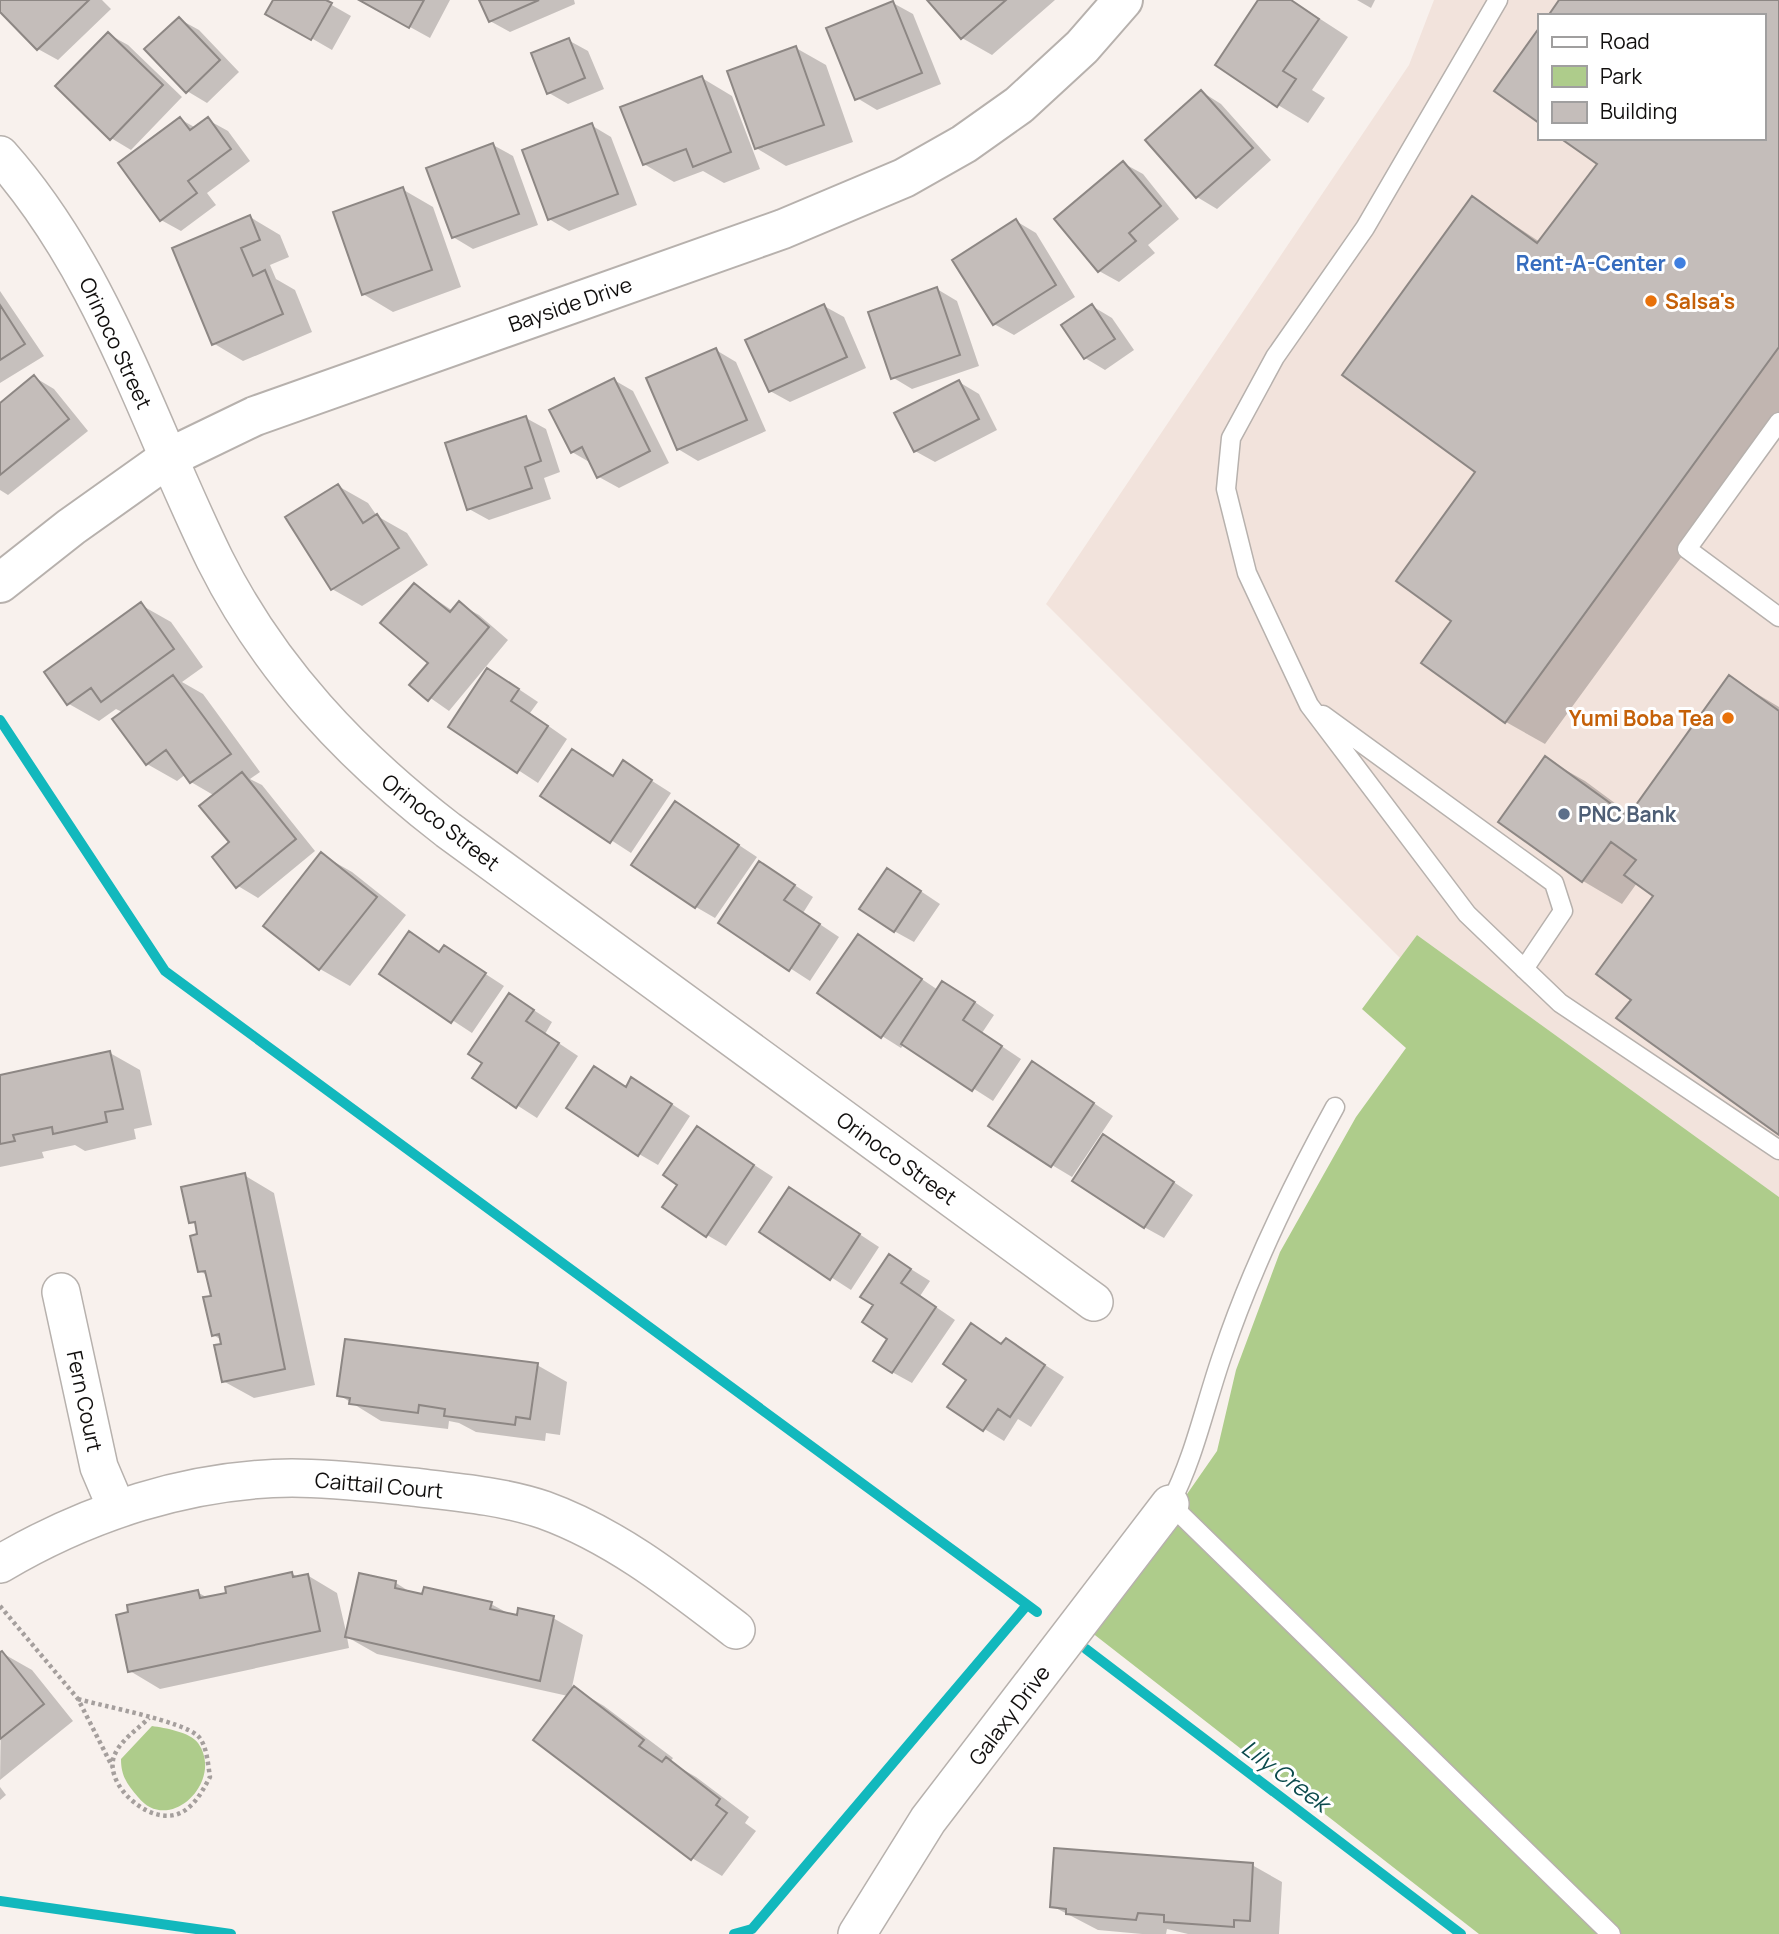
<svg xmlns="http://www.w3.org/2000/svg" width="1779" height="1934" viewBox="0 0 1779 1934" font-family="Manrope,sans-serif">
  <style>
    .built { fill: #f2e3dc; fill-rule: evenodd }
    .green { fill: #aecc8b }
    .shadow { fill: #0003 }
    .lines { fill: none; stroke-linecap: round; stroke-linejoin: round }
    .stream { stroke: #12b8bd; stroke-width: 10 }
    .building { fill: #c4bdba; stroke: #8d8784; stroke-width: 2 }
    .service-casing { stroke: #b7b1ad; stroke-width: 21 }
    .minor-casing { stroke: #b7b1ad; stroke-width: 40 }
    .tertiary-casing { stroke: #b7b1ad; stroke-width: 42 }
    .path { stroke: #a59f9d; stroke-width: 4.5; stroke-dasharray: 3.5 3.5; stroke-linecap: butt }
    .service { stroke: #fff; stroke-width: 18 }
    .minor { stroke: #fff; stroke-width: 37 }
    .tertiary { stroke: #fff; stroke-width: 38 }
    .shop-dot { fill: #3f7fe0; stroke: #fff; stroke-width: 2.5 }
    .food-dot { fill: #e8710a; stroke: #fff; stroke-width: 2.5 }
    .service-dot { fill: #5c6f8a; stroke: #fff; stroke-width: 2.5 }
    .labels { text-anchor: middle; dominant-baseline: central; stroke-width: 6; stroke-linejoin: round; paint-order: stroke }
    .shop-label { font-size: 21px; font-weight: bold; fill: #366cbe; stroke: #fff; text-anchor: end }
    .food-label { font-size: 21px; font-weight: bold; fill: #c56008; stroke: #fff; text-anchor: start }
    .street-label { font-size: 21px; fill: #110f0e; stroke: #fff }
    .service-label { font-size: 21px; font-weight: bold; fill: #4e5e75; stroke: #fff; text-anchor: start }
    .water-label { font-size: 23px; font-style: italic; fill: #0c4b4d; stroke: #fff }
  </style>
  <rect width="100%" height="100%" fill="#f8f1ed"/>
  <path class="built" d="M1434,0h345v1197l-362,-262 -17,23 -354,-354 363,-539zM1539,16h224v122h-224z"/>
  <path class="green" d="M1417,935l362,262v737h-300l-388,-302 126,-181 19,-81 44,-118 76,-135 50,-69 -44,-39z
    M152,1726c13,2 38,6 46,17 27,38 -29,93 -60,54 -11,-13 -17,-21 -17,-38z"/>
  <path class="shadow" d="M0,0h102l9,9 -53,51 -20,-11 -38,-39z
    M275,0h48l28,16 -19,34 -64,-37z
    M361,0h89l-20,38z
    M481,0h93l1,4 -65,28 -20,-11z
    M929,0h126l-63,55 -30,-17z
    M1261,0h30l57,37 -36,53 13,8 -17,25 -30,-18z
    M1357,0h18l-4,8z
    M1561,0h218v423l-234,321 -39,-22 -53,-102 25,-148 -5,-274 67,44 223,-104v-122z
    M893,3l20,11 28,70 -64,26 -20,-12z
    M179,19l20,11 40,42 -32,31 -20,-12z
    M108,34l20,11 54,52 -51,53 -20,-12z
    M568,40l20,11 16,38 -36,15 -19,-11z
    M796,48l30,17 27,77 -67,24 -30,-18z
    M702,78l30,18 28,73 -36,14 -21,-12 -29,11 -30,-18z
    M1202,92l19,12 50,56 -54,49 -20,-12z
    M180,119l16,9 12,-8 20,11 22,30 -43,32 9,12 -35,26 -20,-11z
    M591,125l20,12 26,68 -68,26 -20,-12z
    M493,145l20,11 25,69 -65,24 -20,-12z
    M1123,163l20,11 36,45 -31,26 7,8 -36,29 -20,-11z
    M402,189l31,18 28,80 -68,25 -30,-18z
    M250,217l30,18 9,22 -19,8 6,14 19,11 17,42 -69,29 -30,-18z
    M1016,221l20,12 39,64 -61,38 -20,-11z
    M937,289l20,12 22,65 -67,23 -20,-12z
    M0,291l44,65 -44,27z
    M824,306l20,11 22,51 -76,34 -20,-11z
    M1092,306l20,12 22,32 -29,20 -20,-12z
    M716,350l20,12 30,69 -68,30 -20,-12z
    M34,377l20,12 34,42 -80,64 -8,-5v-85z
    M614,380l19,11 36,72 -50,25 -20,-11 -8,-14 -19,-11z
    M959,382l20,12 18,36 -62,32 -20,-11z
    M526,418l20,11 14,43 -16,6 7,21 -62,21 -20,-11z
    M338,486l30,17 9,13 30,17 21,32 -66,41 -30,-17z
    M414,585l39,26 6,-7 20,11 29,25 -59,71 -37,-26 18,-23z
    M141,605l30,17 32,45 -21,15 21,12 57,78 -10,7 12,6 53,66 -57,47 -20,-12 -6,-43 -17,-47 -24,-14 -5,-8 -9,7 -30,-17 -23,-51 -8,-4 -17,12 -30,-17 -23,-31z
    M1729,677l50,30v426l-146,-134 23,-103 -19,-13 -15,21 -39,-23 -37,-122 39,22 46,34z
    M508,682l30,20 -8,11 37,26 -29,44 -88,-57z
    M624,763l47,30 -40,60 -88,-57 71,-19z
    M675,803l82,54 -42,61 -19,-11z
    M322,855l30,17 54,43 -56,71 -30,-17 -54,-44z
    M779,875l34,22 -10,16 36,24 -29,44 -90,-58z
    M907,882l33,22 -26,38 -20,-11z
    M858,936l80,54 25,4 31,21 -12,18 39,26 -28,42 -89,-57 -3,4 -19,-12z
    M444,947l60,39 -32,47 -90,-59 58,-21z
    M529,1007l23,15 -7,12 33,22 -41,62 -63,-40z
    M110,1053l30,17 12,55 -18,4 2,10 -51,12 -10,-6 -33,7 2,6 -44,9v-90z
    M1052,1075l61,41 -41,61 -20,-12z
    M627,1088l25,3 38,25 -32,49 -19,-11z
    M697,1128l76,49 -47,69 -19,-11 -27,-51z
    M1123,1148l70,47 -29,43 -20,-11z
    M244,1175l30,18 41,192 -61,13 -31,-17v-36l-1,-5 -9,-5v-38l-5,-21 -8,-5 -1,-36 -2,-10 -6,-4z
    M809,1201l70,46 -28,43 -90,-58z
    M890,1256l40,25 -10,15 35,24 -43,63 -20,-11 -3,-33 -13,-34z
    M991,1337l12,8 3,-5 58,37 -33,50 -13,-8 -14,22 -55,-34z
    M537,1365l30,17 -7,53 -14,-2 -1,8 -69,-9 -17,-9 -10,-2 -1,8 -67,-8 -42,-26z
    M292,1574l7,3 8,-2 30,18 10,43 49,-53 19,12 76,9 22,12 40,2 30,17 -11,52 32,19 69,52 -3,4 26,15 53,40 -4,6 11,8 -34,45 -30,-18 -124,-162 -191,-42 -30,-17 2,11 -189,41 -30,-18 67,-79 11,6z
    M2,1653l30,17 41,51 -73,59z
    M0,1787l6,8 -6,5z
    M1252,1865l30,17 -3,52h-91l-21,-5 -1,5h-24l-44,-4 -46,-24z"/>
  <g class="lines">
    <path class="stream" d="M0,720l165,251 872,641
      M1086,1649l375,285
      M0,1901l231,33
      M734,1934l18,-5 275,-324"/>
  </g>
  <path class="building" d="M0,0h89l-52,50 -37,-38z
    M273,0h53l6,3 -21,37 -46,-26z
    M359,0h65l-15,28z
    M479,0h60l-50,22z
    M927,0h79l-45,39z
    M1258,0h33l28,19 -36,52 13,8 -19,28 -62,-42z
    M1559,0h220v347l-274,376 -84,-60 30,-42 -55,-40 79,-109 -133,-97 130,-179 65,47 60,-79 -37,-26h203v-122h-215z
    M893,1l29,72 -67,27 -29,-72z
    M179,17l41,43 -34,33 -42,-44z
    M1539,28v95l-45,-32z
    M108,32l55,53 -53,55 -55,-54z
    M569,38l16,40 -38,16 -16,-41z
    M796,46l28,79 -69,24 -28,-78z
    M702,76l29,76 -38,15 -7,-18 -43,16 -23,-58z
    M1201,90l52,58 -57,50 -51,-58z
    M180,117l10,13 18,-13 23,32 -43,32 9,12 -37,28 -42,-58z
    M592,123l26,71 -70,26 -26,-70z
    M493,143l26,71 -67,24 -26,-70z
    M1123,161l38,45 -32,27 7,8 -38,31 -44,-53z
    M403,187l29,83 -70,25 -29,-83z
    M250,215l10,25 -19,8 12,28 12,-6 18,44 -71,31 -40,-97z
    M1016,219l40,66 -63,40 -41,-65z
    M937,287l23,68 -69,24 -23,-67z
    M824,304l23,53 -78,35 -24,-52z
    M1092,304l23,35 -31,20 -23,-34z
    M0,305l25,39 -25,16z
    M716,348l31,72 -70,30 -31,-72z
    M34,375l35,44 -69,56v-72z
    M614,378l36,73 -53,27 -15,-31 -11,6 -22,-43z
    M959,380l20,39 -65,33 -20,-39z
    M526,416l15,45 -16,6 7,21 -65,22 -22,-67z
    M338,484l25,39 14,-9 22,34 -68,42 -46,-73z
    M414,583l36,29 9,-11 30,26 -61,74 -19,-16 19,-22 -48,-40z
    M141,602l33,47 -73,53 -10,-14 -24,17 -23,-33z
    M487,668l32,21 -8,12 37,25 -31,47 -69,-46z
    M173,675l58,79 -41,29 -24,-33 -20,15 -34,-46z
    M1729,675l50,36v424l-163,-117 15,-18 -35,-26 57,-78 -29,-21 12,-15 -25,-18 -29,40 -84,-60 47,-66 83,60z
    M572,749l41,27 10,-16 29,20 -42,63 -70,-47z
    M242,772l54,67 -60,49 -24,-31 17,-15 -30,-36z
    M675,801l64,44 -44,63 -64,-43z
    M321,852l56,45 -58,73 -56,-44z
    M759,861l36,24 -11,15 36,24 -31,47 -71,-48z
    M887,868l34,23 -27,41 -35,-23z
    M409,931l30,21 5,-7 42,28 -35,50 -72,-49z
    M858,934l64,45 -41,59 -64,-45z
    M942,981l33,21 -12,18 39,26 -30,45 -71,-47z
    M509,993l25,17 -8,11 33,22 -43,65 -44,-30 10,-15 -14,-9z
    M110,1051l13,58 -18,3 2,10 -54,12 -1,-7 -39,8 2,6 -15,3v-69z
    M1032,1061l62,42 -43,64 -63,-41z
    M594,1066l32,21 5,-10 41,27 -34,52 -72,-48z
    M697,1126l57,39 -48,72 -44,-30 15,-22 -14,-10z
    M1103,1134l71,48 -30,46 -72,-47z
    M245,1173l40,196 -63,13 -8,-37 7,-1 -2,-10 -7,2 -9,-39 8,-1 -6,-25 -7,1 -8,-36 7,-2 -2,-12 -6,1 -8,-36z
    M789,1187l71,47 -30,46 -71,-48z
    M889,1254l22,15 -10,14 35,24 -44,66 -19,-12 14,-22 -25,-17 11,-17 -13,-8z
    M971,1323l30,21 5,-6 39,27 -35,52 -12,-8 -15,22 -36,-24 19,-27 -23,-16z
    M345,1339l193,24 -8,56 -14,-2 -1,8 -71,-9 1,-7 -26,-4 -1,8 -69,-9 1,-6 -13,-2z
    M292,1572l1,5 15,-3 12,57 -192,41 -12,-57 12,-3 -1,-7 71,-15 2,8 26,-5 -1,-6z
    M359,1573l37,8 -1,7 27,6 2,-7 68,15 -2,7 27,6 1,-7 36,8 -14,65 -195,-44z
    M2,1651l42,53 -44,35v-87z
    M574,1686l70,54 -5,6 23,16 4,-5 54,42 -4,6 11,8 -36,47 -158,-120z
    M1054,1848l199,15 -3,58 -16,-1v7l-70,-5v-7l-26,-2 -2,7 -70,-6v-5l-16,-2z"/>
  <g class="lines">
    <g class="service-casing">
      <path id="service" d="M1498,0l-133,228 -90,129 -44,81 -5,51 21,84 62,132 158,209 93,89 219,147
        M1779,422l-92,127 92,68
        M1323,715l231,168 9,28 -39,58
        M1335,1107c-44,80 -83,160 -112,246 -18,51 -28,103 -53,151l441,430"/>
    </g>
    <g class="minor-casing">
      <path id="minor" d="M0,155c104,117 147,267 215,405 55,110 137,196 233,270l646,472
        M61,1292l38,175 17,40
        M0,1564c88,-52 189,-85 292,-86 40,0 81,5 121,9 43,5 90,9 131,23 72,26 132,74 192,120
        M857,1934l71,-114 242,-316"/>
    </g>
    <g class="tertiary-casing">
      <path id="tertiary" d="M0,583l71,-56 97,-69 87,-42 528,-187 121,-51 60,-34 55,-39 63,-58 41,-47"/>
    </g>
    <path class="path" d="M0,1606l78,93 35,69
      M78,1699c24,7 104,22 120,37 9,9 10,29 12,41 -6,11 -12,23 -22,31 -30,27 -88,-23 -73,-54 6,-14 24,-26 34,-36"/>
    <use href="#service" class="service"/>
    <use href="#minor" class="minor"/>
    <use href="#tertiary" class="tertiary"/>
  </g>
  <circle class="shop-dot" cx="1680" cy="263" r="7"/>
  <g class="food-dot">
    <circle cx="1651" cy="301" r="7"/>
    <circle cx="1728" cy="718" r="7"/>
  </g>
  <circle class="service-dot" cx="1564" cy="814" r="7"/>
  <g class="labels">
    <g class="shop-label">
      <text x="1666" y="263">Rent-A-Center</text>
    </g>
    <g class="food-label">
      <text x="1665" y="301">Salsa's</text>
      <text x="1714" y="718" text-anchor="end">Yumi Boba Tea</text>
    </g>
    <g class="street-label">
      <text transform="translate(570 304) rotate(-19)">Bayside Drive</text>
      <text transform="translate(116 343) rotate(65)">Orinoco Street</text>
      <text transform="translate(441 822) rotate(38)">Orinoco Street</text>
      <text transform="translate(897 1158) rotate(36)">Orinoco Street</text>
      <text transform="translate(85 1401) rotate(78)">Fern Court</text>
      <text transform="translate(379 1485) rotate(5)">Caittail Court</text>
      <text transform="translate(1009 1715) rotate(-53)">Galaxy Drive</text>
    </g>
    <g class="service-label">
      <text x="1578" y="814">PNC Bank</text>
    </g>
    <g class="water-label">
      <text transform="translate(1286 1775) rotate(37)">Lily Creek</text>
    </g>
  </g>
  <rect x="1538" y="14" width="228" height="126" fill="#ffffff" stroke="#a09f9f" stroke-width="2"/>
  <rect x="1552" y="37" width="35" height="10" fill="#ffffff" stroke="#a09f9f" stroke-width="2"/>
  <text x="1600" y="49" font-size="21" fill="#110f0e">Road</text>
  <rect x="1552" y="66" width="35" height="21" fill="#aecc8b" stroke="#a09f9f" stroke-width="2"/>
  <text x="1600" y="84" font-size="21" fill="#110f0e">Park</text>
  <rect x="1552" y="102" width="35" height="21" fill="#c4bdba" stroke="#a09f9f" stroke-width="2"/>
  <text x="1600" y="119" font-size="21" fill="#110f0e">Building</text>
</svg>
